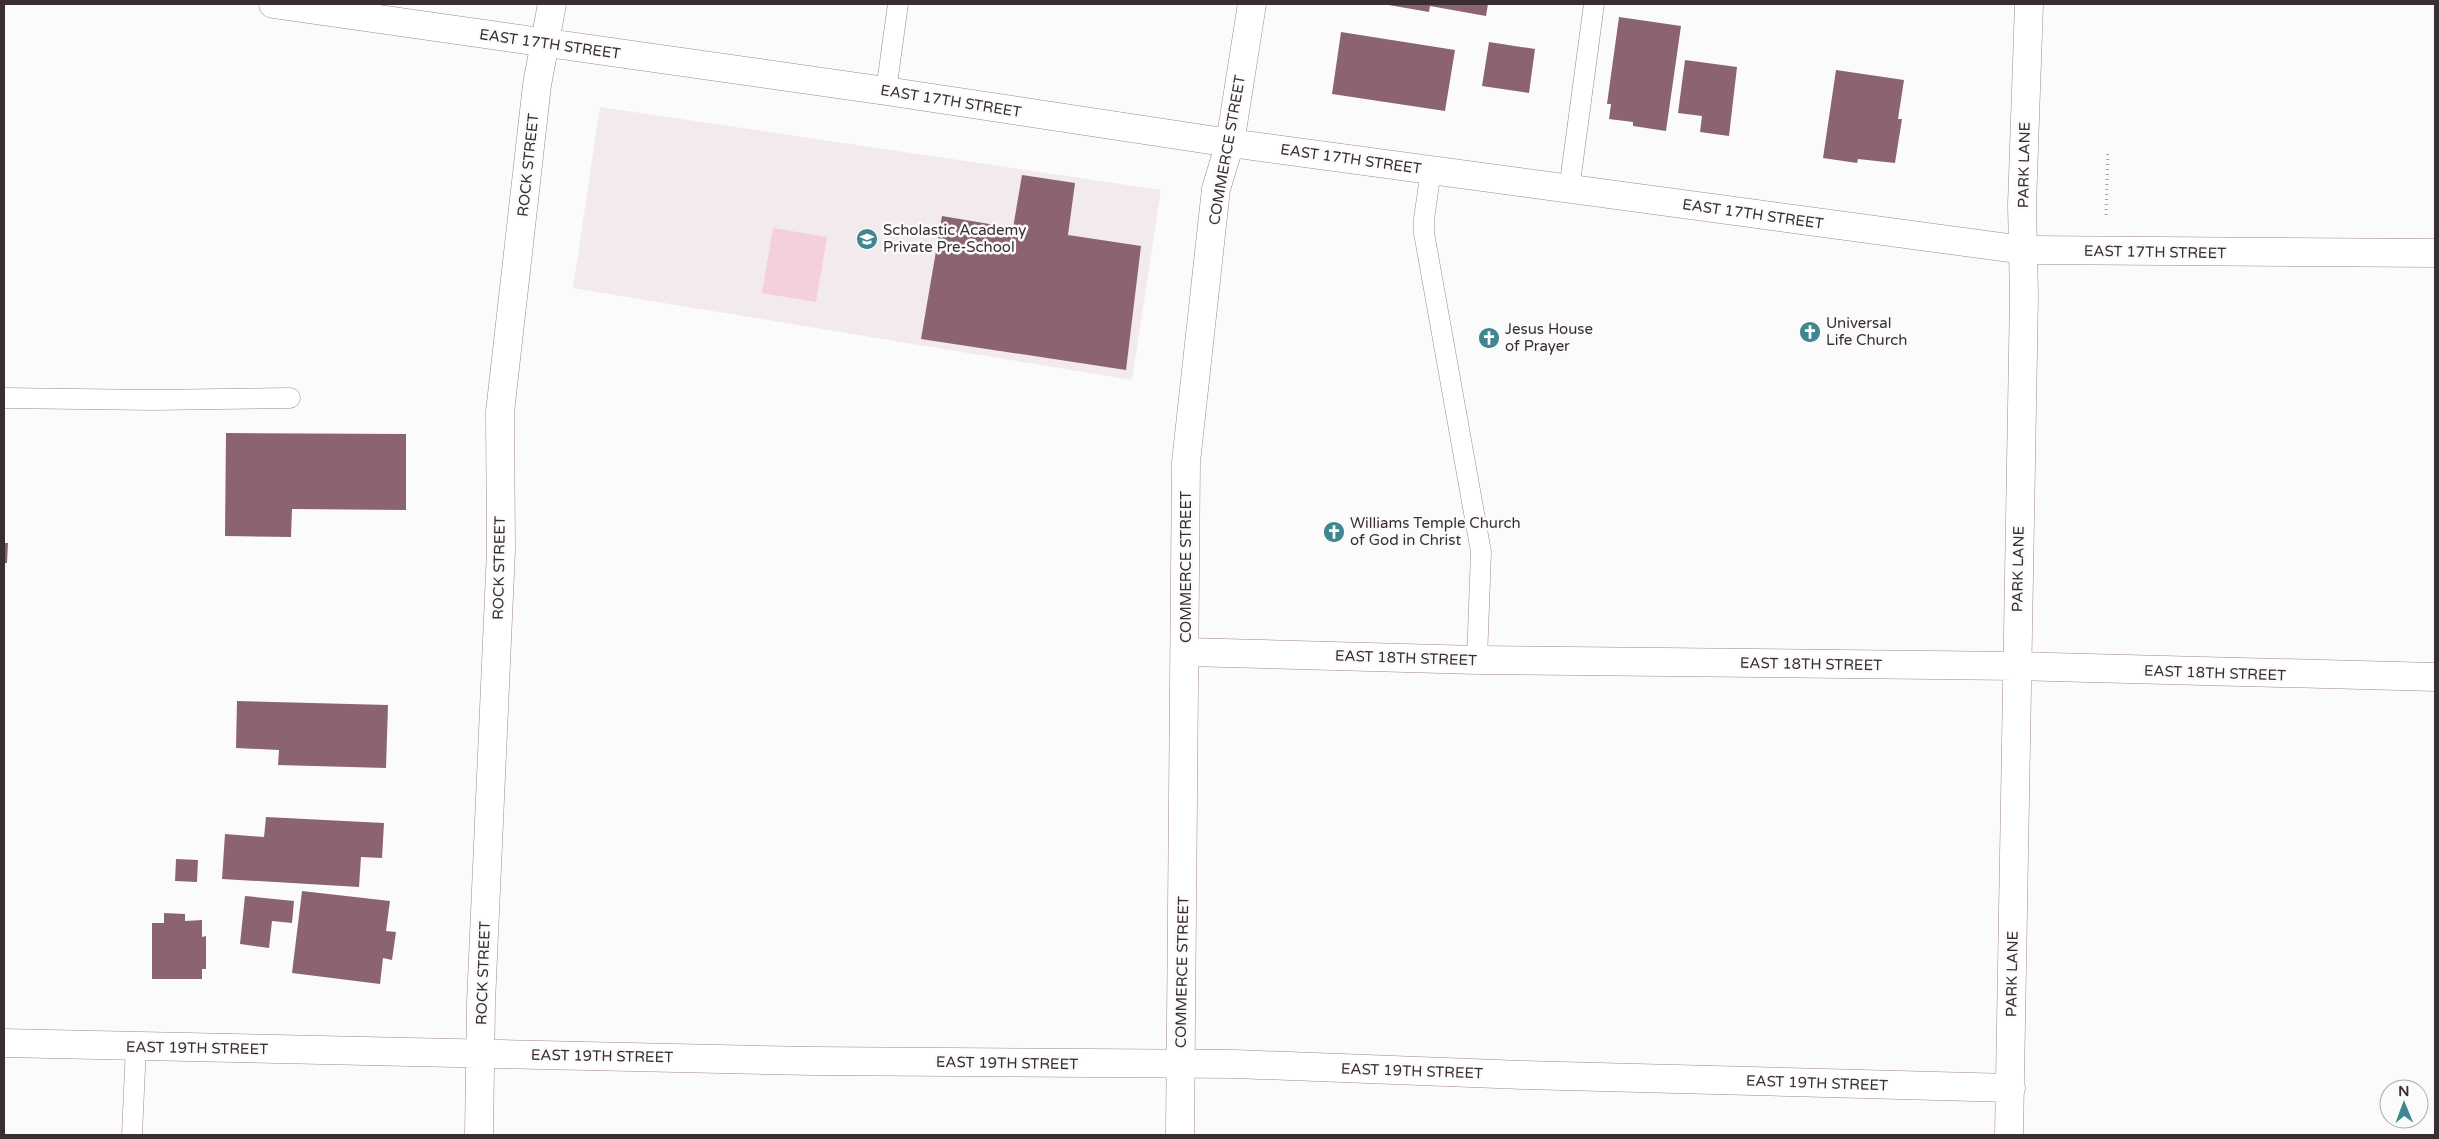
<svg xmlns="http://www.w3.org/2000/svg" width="2439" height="1139" viewBox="0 0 2439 1139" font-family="'Varela Round',sans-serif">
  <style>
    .built { fill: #f2eaec }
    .green { fill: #f4d0db }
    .building { fill: #8c6471 }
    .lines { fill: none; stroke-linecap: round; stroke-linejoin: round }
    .service-casing { stroke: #a2868e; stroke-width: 21 }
    .minor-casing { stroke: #a2868e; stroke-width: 29 }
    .tertiary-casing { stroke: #a2868e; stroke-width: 29 }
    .secondary-casing { stroke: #a2868e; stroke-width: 29 }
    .path { stroke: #a7a2a4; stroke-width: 3; stroke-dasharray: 1 4; stroke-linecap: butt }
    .service { stroke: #fff; stroke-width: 20 }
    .minor { stroke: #fff; stroke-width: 28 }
    .tertiary { stroke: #fff; stroke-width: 28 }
    .secondary { stroke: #fff; stroke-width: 28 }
    .labels { text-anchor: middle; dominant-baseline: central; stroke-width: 5; stroke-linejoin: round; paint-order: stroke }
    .street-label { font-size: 15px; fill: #3a2e32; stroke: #fbfbfb }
    .poi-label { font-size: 15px; fill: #3a2e32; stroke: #fbfbfb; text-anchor: start }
  </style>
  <rect width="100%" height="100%" fill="#fbfbfb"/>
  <path class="built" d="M600,107l561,83 -29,190 -559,-92z"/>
  <path class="green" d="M773,228l54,9 -11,65 -54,-9z"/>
  <path class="building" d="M1383,4h105l-2,12 -56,-10 -1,6z
    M1619,17l62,9 -15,105 -33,-5v-4l-24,-3 2,-15h-4z
    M1341,32l114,18 -10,61 -113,-17z
    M1489,42l46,7 -6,44 -47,-7z
    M1685,60l52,7 -8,69 -29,-4 2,-16 -24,-3z
    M1836,70l68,10 -6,39h4l-7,44 -37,-4 -1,4 -34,-5z
    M1022,175l53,8 -7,52 73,11 -15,124 -205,-31 21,-123 71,12z
    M226,433l180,1v76l-114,-1 -1,28 -66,-1z
    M4,543h4l-1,20h-3z
    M237,701l151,4 -2,63 -108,-3 1,-15 -43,-2z
    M266,817l118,6 -2,35 -21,-1 -2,30 -137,-8 3,-45 39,3z
    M176,859l22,1 -1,22 -22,-1z
    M302,891l88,10 -4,30 10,1 -4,28 -9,-2 -3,26 -88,-11z
    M245,896l49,5 -2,22 -20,-2 -3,27 -29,-4z
    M164,913l21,1v7l17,-1v17l4,-1v33h-4v10h-50v-56h12z"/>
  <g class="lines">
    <g class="service-casing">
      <path id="service" d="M886,91l12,-87
        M1431,170l-7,49v14l57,319 -4,108
        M1569,190l25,-186
        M4,398l149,2 137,-2
        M132,1135l4,-89"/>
    </g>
    <g class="minor-casing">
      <path id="minor" d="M1186,652l291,8 539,6 419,11
        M4,1043l808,18 423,3 288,11 488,13
        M479,1135l2,-132 20,-453 -1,-138 37,-327 15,-81
        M2009,1135l15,-839 -2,-91 7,-201"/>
    </g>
    <g class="tertiary-casing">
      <path id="tertiary" d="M1180,1135l6,-673 30,-273 14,-46 22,-139"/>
    </g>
    <g class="secondary-casing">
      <path id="secondary" d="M273,4l613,87 344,52 794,107 411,3"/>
    </g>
    <path class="path" d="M2106,215l2,-65"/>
    <use href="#service" class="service"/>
    <use href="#minor" class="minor"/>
    <use href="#tertiary" class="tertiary"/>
    <use href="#secondary" class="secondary"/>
  </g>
  <defs>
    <g id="school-disc" transform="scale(1.125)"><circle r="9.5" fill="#3f8690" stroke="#fbfbfb"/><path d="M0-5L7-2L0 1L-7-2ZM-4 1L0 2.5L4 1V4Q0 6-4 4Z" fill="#fff"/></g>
    <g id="church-disc" transform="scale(1.125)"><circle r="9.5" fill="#3f8690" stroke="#fbfbfb"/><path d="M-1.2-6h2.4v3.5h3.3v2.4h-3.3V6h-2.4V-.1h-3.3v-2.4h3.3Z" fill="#fff"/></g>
  </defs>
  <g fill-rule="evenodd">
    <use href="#school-disc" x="867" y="239"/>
    <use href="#church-disc" x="1810" y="332"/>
    <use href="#church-disc" x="1489" y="338"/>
    <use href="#church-disc" x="1334" y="532"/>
  </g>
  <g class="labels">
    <g class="street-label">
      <text transform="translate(550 44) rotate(8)">EAST 17TH STREET</text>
      <text transform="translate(951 101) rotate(9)">EAST 17TH STREET</text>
      <text transform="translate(1227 150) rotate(-80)">COMMERCE STREET</text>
      <text transform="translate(1351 159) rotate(8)">EAST 17TH STREET</text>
      <text transform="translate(528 165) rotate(-84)">ROCK STREET</text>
      <text transform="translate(2024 165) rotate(-89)">PARK LANE</text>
      <text transform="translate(1753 214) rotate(8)">EAST 17TH STREET</text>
      <text transform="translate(2155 252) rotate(1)">EAST 17TH STREET</text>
      <text transform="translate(1186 567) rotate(-90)">COMMERCE STREET</text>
      <text transform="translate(499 568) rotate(-89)">ROCK STREET</text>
      <text transform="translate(2018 569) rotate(-89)">PARK LANE</text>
      <text transform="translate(1406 658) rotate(2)">EAST 18TH STREET</text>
      <text transform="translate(1811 664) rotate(1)">EAST 18TH STREET</text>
      <text transform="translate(2215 673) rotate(2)">EAST 18TH STREET</text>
      <text transform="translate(1182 972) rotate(-89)">COMMERCE STREET</text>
      <text transform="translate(483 973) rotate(-88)">ROCK STREET</text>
      <text transform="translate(2012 974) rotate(-89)">PARK LANE</text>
      <text transform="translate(197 1048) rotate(1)">EAST 19TH STREET</text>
      <text transform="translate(602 1056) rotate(1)">EAST 19TH STREET</text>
      <text transform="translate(1007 1063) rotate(1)">EAST 19TH STREET</text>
      <text transform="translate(1412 1071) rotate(2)">EAST 19TH STREET</text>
      <text transform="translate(1817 1083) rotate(2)">EAST 19TH STREET</text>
    </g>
    <g class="poi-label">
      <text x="883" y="230">Scholastic Academy<tspan x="883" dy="17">Private Pre-School</tspan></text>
      <text x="1826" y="323">Universal<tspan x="1826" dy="17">Life Church</tspan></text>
      <text x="1505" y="329">Jesus House<tspan x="1505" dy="17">of Prayer</tspan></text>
      <text x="1350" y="523">Williams Temple Church<tspan x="1350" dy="17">of God in Christ</tspan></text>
    </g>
  </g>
  <rect width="2439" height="1139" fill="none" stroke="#3a2e32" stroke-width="10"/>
  <g transform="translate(2404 1104) rotate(359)"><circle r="24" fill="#fbfbfb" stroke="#aea9ab"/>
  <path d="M0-4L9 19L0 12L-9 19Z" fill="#3f8690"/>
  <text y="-8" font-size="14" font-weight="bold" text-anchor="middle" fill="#3a2e32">N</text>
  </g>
</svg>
